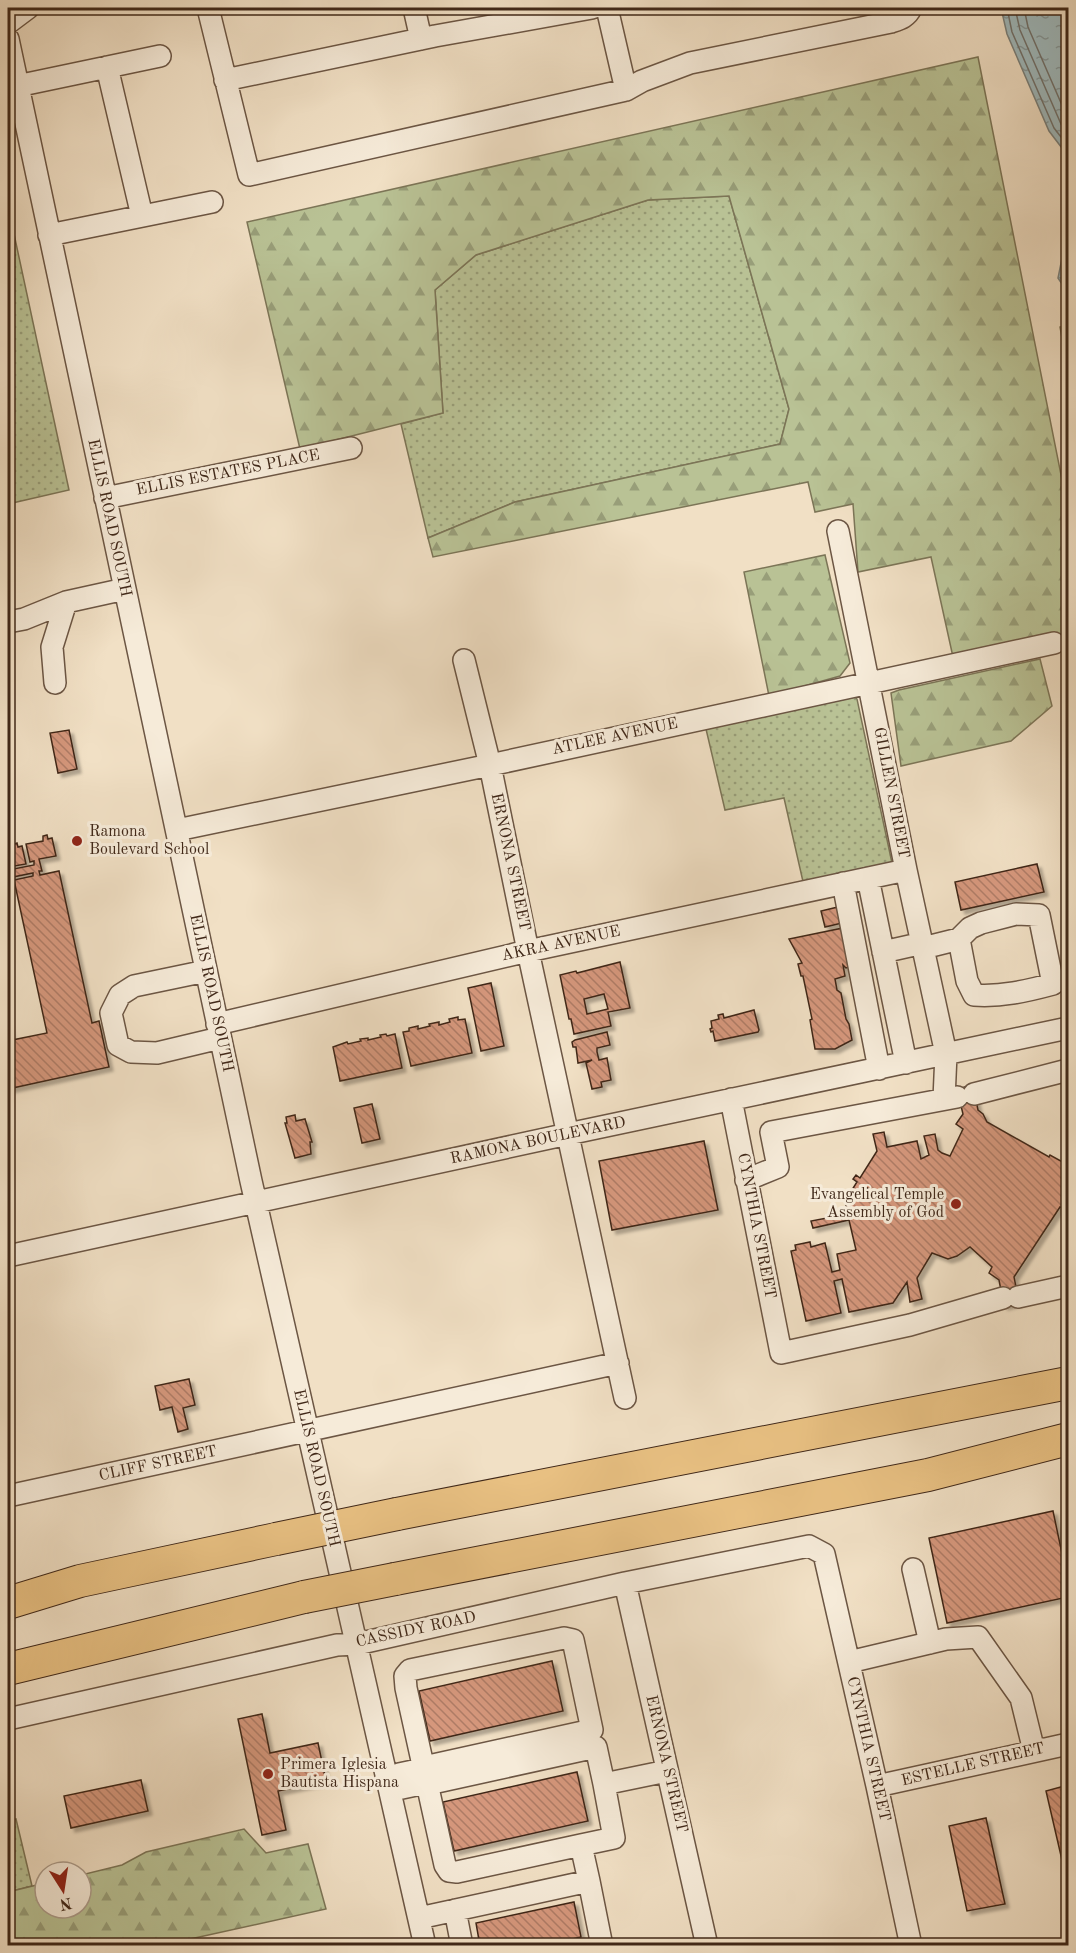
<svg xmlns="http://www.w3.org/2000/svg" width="1076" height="1953" viewBox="0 0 1076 1953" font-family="'Old Standard TT',serif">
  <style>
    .grass { fill: url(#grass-dots); stroke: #7c7557; stroke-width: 1.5 }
    .forest { fill: url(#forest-firs); stroke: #7c7557; stroke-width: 1.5 }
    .water { fill: url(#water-ripples); stroke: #79807c; stroke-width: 1.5 }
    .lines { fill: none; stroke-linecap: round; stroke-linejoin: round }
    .shore { stroke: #70716c; stroke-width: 1.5 }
    .building { fill: url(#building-back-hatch); stroke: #402819; stroke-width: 1.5; fill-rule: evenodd; filter: url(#shadow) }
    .minor-casing { stroke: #6c5644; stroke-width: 24 }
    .highway-casing { stroke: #402819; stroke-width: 34 }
    .minor { stroke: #f6ebd9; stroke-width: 21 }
    .highway { stroke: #e8c082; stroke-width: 32 }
    .highway-bridge-casing { stroke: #402819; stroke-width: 34; stroke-linecap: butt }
    .highway-bridge { stroke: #e8c082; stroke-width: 32 }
    .poi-dot { fill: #8f2418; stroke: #f6ebd9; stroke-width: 2 }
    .labels { text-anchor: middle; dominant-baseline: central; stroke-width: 6; stroke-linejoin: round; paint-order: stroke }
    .street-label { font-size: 16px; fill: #402819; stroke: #f6ebd9 }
    .poi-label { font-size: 16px; fill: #402819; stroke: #f6ebd9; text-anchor: start }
  </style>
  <defs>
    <pattern id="grass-dots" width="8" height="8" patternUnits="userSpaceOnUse" patternTransform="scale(1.5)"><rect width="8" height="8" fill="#b9c295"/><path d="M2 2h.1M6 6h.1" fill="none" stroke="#989e79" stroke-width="1.8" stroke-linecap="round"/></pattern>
    <pattern id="forest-firs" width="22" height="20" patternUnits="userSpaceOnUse" patternTransform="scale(1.5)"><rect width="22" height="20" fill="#b9c295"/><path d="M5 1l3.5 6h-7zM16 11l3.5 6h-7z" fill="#989e79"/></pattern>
    <pattern id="water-ripples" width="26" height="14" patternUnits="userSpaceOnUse" patternTransform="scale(1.5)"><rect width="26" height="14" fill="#9fbabe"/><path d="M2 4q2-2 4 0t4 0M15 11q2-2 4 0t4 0" fill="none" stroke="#83979a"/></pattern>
    <pattern id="building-back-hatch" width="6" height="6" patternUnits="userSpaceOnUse" patternTransform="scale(1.5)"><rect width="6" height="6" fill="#d5977c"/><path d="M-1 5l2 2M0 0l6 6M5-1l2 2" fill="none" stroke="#ae7b65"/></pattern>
    <filter id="shadow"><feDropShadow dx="4" dy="4" stdDeviation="1.5" flood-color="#0004"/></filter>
  </defs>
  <rect width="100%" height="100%" fill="#f1e0c5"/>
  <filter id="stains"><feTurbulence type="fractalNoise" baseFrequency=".00333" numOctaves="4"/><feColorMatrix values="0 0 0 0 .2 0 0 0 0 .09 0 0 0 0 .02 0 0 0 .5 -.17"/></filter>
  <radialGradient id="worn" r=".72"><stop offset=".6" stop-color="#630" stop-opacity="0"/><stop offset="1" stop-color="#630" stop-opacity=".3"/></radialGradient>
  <path class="grass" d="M729,196l60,213 -9,35 -265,58 -87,36 -27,-114 42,-11 -8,-123 41,-35 172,-55z
    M8,206l61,284 -61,14z
    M1068,325v44l-8,-42z
    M855,697l2,2 35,164 -88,23 -20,-88 -59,12 -19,-81z
    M16,1819l16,67 -24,6v-71z"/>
  <path class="forest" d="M978,57l90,453v123l-115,24 -22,-100 -73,15 -5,-68 -38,8 -7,-30 -375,75 -5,-19 87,-36 265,-58 9,-35 -60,-213 -81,4 -172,55 -41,35 8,123 -143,36 -53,-227z
    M825,555l25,108 -10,13 -71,20 -25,-124z
    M1040,659l12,47 -41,35 -110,25 -10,-73 8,-3z
    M244,1829l22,24 42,-9 18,65 -163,36h-155v-53l37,-9v25h36v-33l41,-10 24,-13z"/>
  <path class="water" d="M1001,8h67v148l-19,-25 -42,-97z
    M1068,250v43l-10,-15 4,-20z"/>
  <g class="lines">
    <path class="shore" d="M1007,8l5,24 42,96 14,18
      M1015,8l5,22 41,94 7,10
      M1024,8l4,19 40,92"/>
  </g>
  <path class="building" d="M69,730l8,39 -19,4 -8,-40z
    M47,835l1,4 4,-1 4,18 -17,3 3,12h-3l1,4 19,-4 33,152 7,-2 10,46 -101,22v-67l4,18 35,-7 -33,-153 19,-4v-3l-25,5v-28l5,-1 -1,-4 5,-2 1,4 4,-1 4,18 -18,3 1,3 25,-5v-4l-4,1 -4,-18 17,-3v-5z
    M1037,864l7,28 -83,18 -6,-28z
    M838,907l4,16 -17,4 -4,-16z
    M843,928l7,39 -4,1 -3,-3 2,11 -10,3 2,11 4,3 5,26 3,5 3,16 -17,9h-20l-5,-29 2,-1 -9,-43h-2l-3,-12 4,-1 -13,-24z
    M620,962l10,46 -22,4 3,14 -37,8 -3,-15h-2l-9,-44 16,-4 1,2zM604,994l4,15 -21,5 -3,-15z
    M491,983l13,63 -23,5 -13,-63z
    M754,1010l5,20 -1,2 -43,9 -2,-10 -2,1 -1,-3 2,-1 -1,-7 8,-2 -1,-4 5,-1 1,4z
    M458,1017v3l7,-1 7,34 -61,13 -8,-34 6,-1v-3l9,-2v3l12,-3 -1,-2 10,-2v3l11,-3 -1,-3z
    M607,1032l3,13 -13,3v4l2,8 8,-2 4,22 -10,2 1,5 -10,2 -6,-26 6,-3 -14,3 -2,-16h-3l-1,-5 3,-2z
    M386,1034l1,2 8,-2 7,34 -62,13 -7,-34 14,-5 1,2 13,-3 -1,-2 8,-1v2l13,-3 -1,-2z
    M973,1085l5,25 5,4 4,8 62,35 1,-2 18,10v35l-5,8 -3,-1 -46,70 5,25 -15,4 -5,-26 -10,-7 3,-6 -22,-20 -13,9 -9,3 -16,-6 -15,25 5,21 -12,3 -3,-20 -14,21 -44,9 -7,-33 -8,2 7,32 -35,8 -15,-70 5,-1 -1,-5 15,-3 1,5 14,-4 7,29 8,-2 -3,-16 19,-4 -7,-30 -36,8 -2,-7 37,-7 -3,-13 12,-19 -4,-3 3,-4 4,3 17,-27 -4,-17 11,-2 3,15 30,-6 4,18 8,-4 -5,-19 11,-2 3,16 4,3 8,3 13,-27 -7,-5 7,-10 -6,-25z
    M372,1104l8,35 -18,4 -8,-35z
    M295,1115l1,6 9,-2 7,23h-2l1,12 -16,4 -10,-35h2l-1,-6z
    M704,1141l14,69 -106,20 -13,-69z
    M189,1379l6,26 -12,3 5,21 -10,3 -6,-25 -12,3 -5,-24z
    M1053,1511l15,71v15l-121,26 -18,-85z
    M552,1661l11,50 -133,30 -11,-50z
    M262,1714l8,39 48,-10 8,38 -48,10 8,39 -24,5 -24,-116z
    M577,1772l11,49 -134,30 -11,-49z
    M141,1780l7,31 -77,17 -7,-32z
    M1068,1785v101l-22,-95z
    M986,1818l19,86 -38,7 -18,-85z
    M574,1902l7,35 -38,9h-63l-4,-23z"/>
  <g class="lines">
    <g class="minor-casing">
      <path id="minor" d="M208,8l41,167 377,-85 -19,-82
        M414,8l7,31
        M8,23l20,-15
        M8,39l243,1142 174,765
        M107,67l35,149
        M225,80l210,-44 157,-28
        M17,86l143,-30
        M626,90l16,-9 48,-18 201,-41c9,-3 16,-5 20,-14
        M49,235l163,-33
        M105,498l246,-50
        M838,531l68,339 40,184 -2,45
        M8,622l16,-3 42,-17 59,-13
        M464,660l26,105 38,186 97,447
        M55,683l-3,-36 14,-45
        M177,830l313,-65 564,-122
        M868,878l38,185
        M843,883l36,186
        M923,948l36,-9 11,-11 11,-5 35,-9 23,1 14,69c-26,7 -52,13 -79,11l-7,-14 -8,-42
        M883,952l40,-9
        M206,971l-72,15 -14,9 -9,18 7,32 13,7 26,1 63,-15
        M217,1024l311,-73 378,-81
        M974,1094l94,-24
        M731,1099l50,254 129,-28 93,-27
        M746,1180l32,-13 -7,-35 186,-35
        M8,1256l560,-122 500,-106
        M1018,1297l50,-11
        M8,1496l610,-133
        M913,1569l17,74
        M625,1583l82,363
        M849,1662l97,-23 32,-2 43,61 13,53
        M8,1719l329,-74 20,-1 268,-61 184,-37 15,8 53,232 34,160
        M418,1770l9,6 -6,8 -19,4 -14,-4 11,-10z
        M877,1786l191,-42
        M581,1845l33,-7 -10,-54
        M589,1881l13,65
        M455,1910l7,36
        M419,1918l170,-37 -8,-36 -124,27 -8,-1 -4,-6 -39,-177 -1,-12 5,-6 154,-32 9,2 19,90 -159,35 -6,11 10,6 159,-35 8,37 63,-13"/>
    </g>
    <g class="highway-casing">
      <path id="highway" d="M397,1514l671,-131
        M395,1579l533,-104 140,-36
        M8,1603l72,-22 196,-42
        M8,1669l296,-72"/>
    </g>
    <use href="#minor" class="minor"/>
    <use href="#highway" class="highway"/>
    <g class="highway-bridge-casing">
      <path id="highway-bridge" d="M276,1539l121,-25
        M304,1597l91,-18"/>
    </g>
    <use href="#highway-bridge" class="highway-bridge"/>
  </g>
  <g class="poi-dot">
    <circle cx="77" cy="841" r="6"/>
    <circle cx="956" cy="1204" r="6"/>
    <circle cx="268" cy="1774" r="6"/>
  </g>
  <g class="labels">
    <g class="street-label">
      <text transform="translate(228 473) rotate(-11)">ELLIS ESTATES PLACE</text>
      <text transform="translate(109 518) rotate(78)">ELLIS ROAD SOUTH</text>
      <text transform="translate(615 737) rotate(-12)">ATLEE AVENUE</text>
      <text transform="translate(891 793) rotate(79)">GILLEN STREET</text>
      <text transform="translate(510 862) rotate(78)">ERNONA STREET</text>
      <text transform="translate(561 944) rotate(-12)">AKRA AVENUE</text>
      <text transform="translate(211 993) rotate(78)">ELLIS ROAD SOUTH</text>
      <text transform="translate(538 1141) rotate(-12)">RAMONA BOULEVARD</text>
      <text transform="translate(756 1226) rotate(79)">CYNTHIA STREET</text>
      <text transform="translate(158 1464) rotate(-12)">CLIFF STREET</text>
      <text transform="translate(316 1468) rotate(77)">ELLIS ROAD SOUTH</text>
      <text transform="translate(416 1630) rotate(-12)">CASSIDY ROAD</text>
      <text transform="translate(868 1749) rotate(77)">CYNTHIA STREET</text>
      <text transform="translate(666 1764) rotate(77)">ERNONA STREET</text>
      <text transform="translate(973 1765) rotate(-13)">ESTELLE STREET</text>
    </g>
    <g class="poi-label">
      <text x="89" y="832">Ramona<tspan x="89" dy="18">Boulevard School</tspan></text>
      <text x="944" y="1195" text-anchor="end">Evangelical Temple<tspan x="944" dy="18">Assembly of God</tspan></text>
      <text x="280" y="1765">Primera Iglesia<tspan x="280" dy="18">Bautista Hispana</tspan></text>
    </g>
  </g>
  <rect width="1076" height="1953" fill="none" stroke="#f1e0c5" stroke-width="30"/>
  <rect x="9" y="9" width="1058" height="1935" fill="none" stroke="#402819" stroke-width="3"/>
  <rect x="15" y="15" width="1046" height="1923" fill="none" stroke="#402819" stroke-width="1.5"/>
  <g transform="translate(63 1890) rotate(168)"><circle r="28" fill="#f6ebd9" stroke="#ad9d8c" stroke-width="1.5"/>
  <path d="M0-4.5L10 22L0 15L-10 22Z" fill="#8f2418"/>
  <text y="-9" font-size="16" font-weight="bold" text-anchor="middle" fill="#402819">N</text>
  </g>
  <rect width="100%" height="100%" filter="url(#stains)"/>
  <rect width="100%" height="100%" fill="url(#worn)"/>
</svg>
